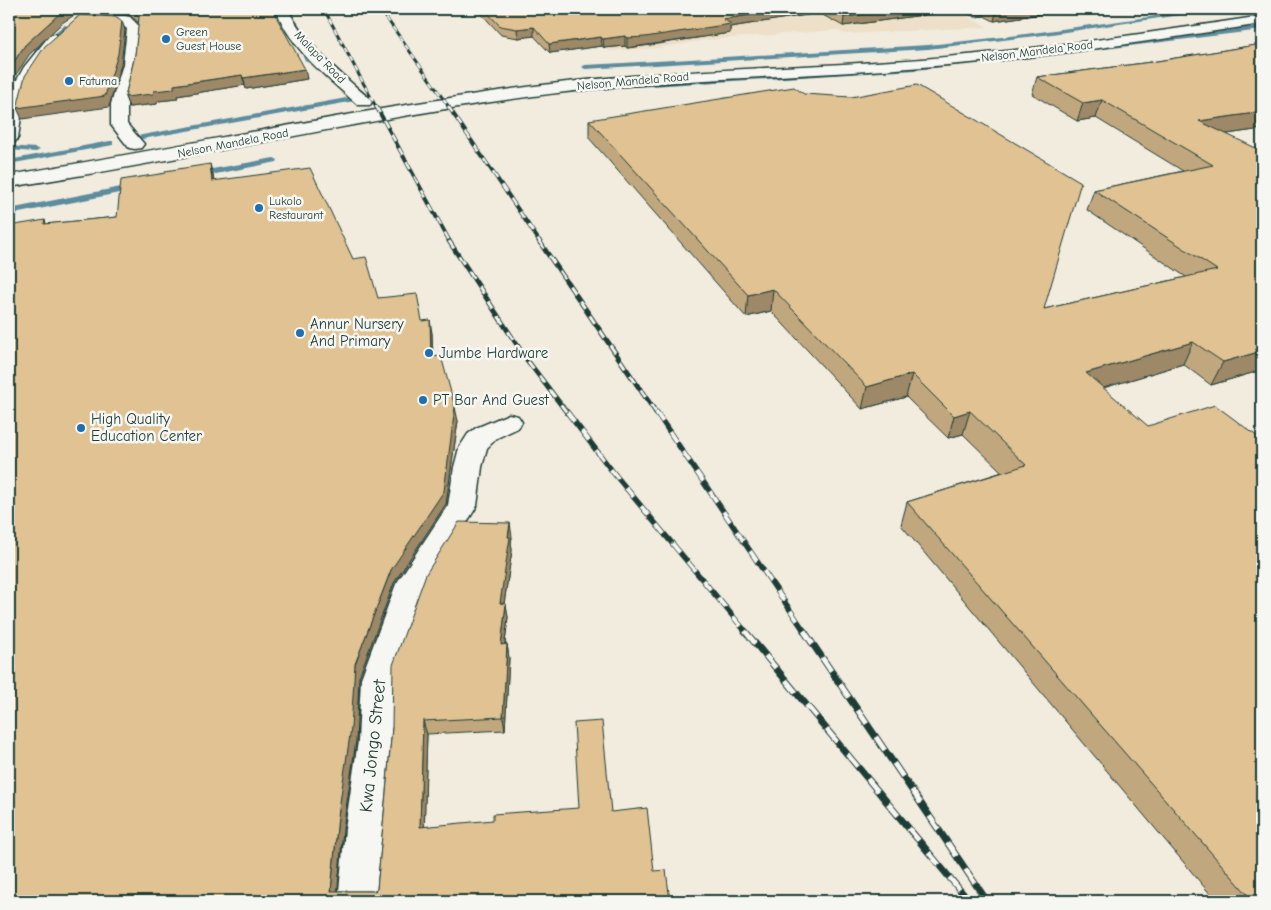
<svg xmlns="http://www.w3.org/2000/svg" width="1271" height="910" viewBox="0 0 1271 910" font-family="'Comic Neue',sans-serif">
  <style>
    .built { fill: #eddfc8 }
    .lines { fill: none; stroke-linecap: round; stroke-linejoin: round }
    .stream { fill: #5b8c9d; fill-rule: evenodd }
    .street-casing { stroke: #1f3d34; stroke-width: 3 }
    .primary-casing { stroke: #1f3d34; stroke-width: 3 }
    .street { fill: #f6f6f2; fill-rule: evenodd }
    .primary { fill: #f6f6f2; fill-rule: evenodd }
    .rail-far4-casing { stroke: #1f3d34; stroke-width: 3 }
    .rail-far3-casing { stroke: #1f3d34; stroke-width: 4 }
    .rail-far2-casing { stroke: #1f3d34; stroke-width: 5 }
    .rail-far1-casing { stroke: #1f3d34; stroke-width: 5.5 }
    .rail-casing { stroke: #1f3d34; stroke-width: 7 }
    .rail-far4 { stroke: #f6f6f2; stroke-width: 2; stroke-dasharray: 5.5; stroke-linecap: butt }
    .rail-far3 { stroke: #f6f6f2; stroke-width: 2.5; stroke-dasharray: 8; stroke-linecap: butt }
    .rail-far2 { stroke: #f6f6f2; stroke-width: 3; stroke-dasharray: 9; stroke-linecap: butt }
    .rail-far1 { stroke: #f6f6f2; stroke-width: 4; stroke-dasharray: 12; stroke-linecap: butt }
    .rail { stroke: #f6f6f2; stroke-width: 5; stroke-dasharray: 16; stroke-linecap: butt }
    .wall { fill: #c1a77e; stroke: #1f3d34 }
    .shaded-wall { fill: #9d8867; stroke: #1f3d34 }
    .building { fill: #e0c293; stroke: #1f3d34 }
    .poi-dot { fill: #1f6fb2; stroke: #f6f6f2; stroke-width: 2 }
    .labels { text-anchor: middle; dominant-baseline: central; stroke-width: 5; stroke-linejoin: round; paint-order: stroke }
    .far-poi-label { font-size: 12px; fill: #1f3d34; stroke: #f6f6f2; text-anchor: start }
    .far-street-label { font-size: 12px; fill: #1f3d34; stroke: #f6f6f2 }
    .poi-label { font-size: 15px; fill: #1f3d34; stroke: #f6f6f2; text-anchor: start }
    .near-street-label { font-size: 18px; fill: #1f3d34; stroke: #f6f6f2 }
  </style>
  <rect width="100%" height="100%" fill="#f2ecdf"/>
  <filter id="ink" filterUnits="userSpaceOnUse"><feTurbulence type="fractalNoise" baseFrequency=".02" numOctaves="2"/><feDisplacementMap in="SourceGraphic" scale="10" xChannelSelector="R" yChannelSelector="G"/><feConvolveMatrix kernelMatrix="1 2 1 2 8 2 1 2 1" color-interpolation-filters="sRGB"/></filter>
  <g filter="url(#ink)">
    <path class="built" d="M796,9h157l35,18 -143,7 -8,-4 -131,10 -48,8 -49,3 -9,-13z"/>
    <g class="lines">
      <path class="stream" d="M95,9h7l-9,5h-4v-2z
        M1206,9h14l-168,25 -124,15 -343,20 -3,-2 3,-2 38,-2 305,-18 83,-9z
        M64,25l5,1 -29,25 1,3 -7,12 -5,1 6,-13 -1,-4z
        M1262,26v4l-174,21 -3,-2 3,-2z
        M296,41h4l10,18 17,9v2h-4l-18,-9z
        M957,62l3,2 -1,1 -43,5 -281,17 -4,-2 4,-2z
        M352,97h3v4l-224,40 -4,-2 4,-2z
        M110,141h3v4l-104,19v-4z
        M9,146l27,2 4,2 -4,2 -27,-2z
        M274,158l4,2 -1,2 -82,16 -4,-3 4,-3z
        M136,184l3,1v4l-130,26v-6z"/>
      <g class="street-casing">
        <path id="street" d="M276,9h12c18,37 51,63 82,90l2,3 -2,3h-12c-30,-27 -68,-56 -82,-96z
          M84,15l41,1 5,1 11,11 -4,36 -10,40v20l17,20 -3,4 -6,1 -6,-1 -18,-23v-21l12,-40 4,-35 -6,-5 -42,-2 -2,-3z
          M55,34l7,4 -26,33 -12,24 -6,43 -3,4 -6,1v-49l15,-27 26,-32z
          M509,414l9,2 4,6 -4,6 -21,10 -10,10 -5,19 -5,39 -50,81 -32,91 -1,63 -9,88 -5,72h-42l7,-72 13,-88 3,-63 35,-94 52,-79 6,-38 5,-19 9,-14 8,-6z"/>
      </g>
      <g class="primary-casing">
        <path id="primary" d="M1262,16v8c-113,17 -226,35 -340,43 -119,10 -238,11 -356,25 -187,22 -371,67 -557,95v-12c186,-30 370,-71 558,-93 118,-13 236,-14 355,-23 114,-9 227,-26 340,-43z"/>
      </g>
      <use href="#street" class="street"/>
      <use href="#primary" class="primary"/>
      <g class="rail-far4-casing">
        <path id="rail-far4" d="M324,9l52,98
          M380,9l69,98"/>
      </g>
      <g class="rail-far3-casing">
        <path id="rail-far3" d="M376,106l74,136
          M448,106l92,136"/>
      </g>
      <g class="rail-far2-casing">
        <path id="rail-far2" d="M449,241l78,119 41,54
          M539,241l118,173"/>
      </g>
      <g class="rail-far1-casing">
        <path id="rail-far1" d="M567,412l49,64 130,156
          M656,412l149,220"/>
      </g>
      <g class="rail-casing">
        <path id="rail" d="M745,631l224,270
          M804,631l183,270"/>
      </g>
      <use href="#rail-far4" class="rail-far4"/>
      <use href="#rail-far3" class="rail-far3"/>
      <use href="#rail-far2" class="rail-far2"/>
      <use href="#rail-far1" class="rail-far1"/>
      <use href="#rail" class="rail"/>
    </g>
    <path class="wall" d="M98,9h174l35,70 -61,10 -1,-4 -68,11v3l-19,2 -1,3 -28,3 -4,-10 10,-42 4,-32 -9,-8 -30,-2z
      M477,9h625l-42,5 -6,-2 -60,9 -10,-5 -9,1 -16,-7 -116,16 -24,-13 -89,14v6l-86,13 -17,2 -2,-2 -21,2 -2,-2 -52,7 -16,-17 -16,2 -17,-3z
      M1262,44v85l-35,5 35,236 -51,15 -28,-21 -80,24 159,513h-46l-315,-376 6,-23 95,-30 -39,-38 -15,4 -42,-41 -44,12 -91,-98 -25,6 -157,-179v-18l455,189 142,-32 -99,-67 7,-20 89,-19 -87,-53 -19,3 -45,-27 5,-17 114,-15z
      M213,175l1,6 139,78 25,39 44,23 10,12 1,24 25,64 -12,83 -52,79 -35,94 -3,64 -13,88 -5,62h37l2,-2 15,-161 120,-191 -1,6 1,7 -8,54 4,13 -3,27h2l2,14 -4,72 -78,4 -3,93 187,-15 43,59 16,30h-661l36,-681 1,4 71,-7z"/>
    <path class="shaded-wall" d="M67,9h17l-22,14 -33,32 -16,24 -4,10v-20l16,-24 34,-31z
      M790,9h30l-1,4 -89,14v6l-103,15v-10l96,-19z
      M905,9h55l-1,1 -116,16 1,-9z
      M977,9h8l-1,7 -9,1z
      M1019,9h36l-1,3 -60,9 2,-9z
      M1061,9h41l-42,5z
      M122,21l3,9 -4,34 -12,43 -87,12 -5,-11z
      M534,27v9l-16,2 -1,-9z
      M625,36v10l-21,2 -1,-9z
      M601,37l1,9 -52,7 -1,-9z
      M305,69l2,10 -61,10 -3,-11z
      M242,75l3,10 -68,11v3l-19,2 -1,3 -28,3 -4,-10 49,-12z
      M1102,100l-6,18 -19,3 6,-18z
      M1262,112v17l-70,10 7,-18z
      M210,164l3,11 2,17 -3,-11z
      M773,289l-2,22 -25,6 2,-22z
      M430,320l2,13 1,37 -2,-13z
      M1193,342l-10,22 -106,32 9,-23z
      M1262,351v19l-51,15 12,-23z
      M912,374l-6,23 -44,12 5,-22z
      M455,407l3,14 -12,83 -52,79 -35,94 -3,64 -13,88 -6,69 -6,-7 7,-75 17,-152 36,-94z
      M970,411l-7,23 -15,4 6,-22z
      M510,523l2,14 -1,6 1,7 -10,67 -2,-14z
      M506,604l2,13 -5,41 -2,-13z
      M507,644l2,14 -4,72 -2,-13z
      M423,721l4,13 -3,106 -4,-13z"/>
    <path class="building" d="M9,9h58l-8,5 -34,31 -16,24z
      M130,9h142l33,60 -62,9 -1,-3 -68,10v4l-20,2 -1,3 -28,3 10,-42 4,-38z
      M484,9h306l-67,10 8,5 -86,13 -18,1 -2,-2 -22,3 -2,-2 -52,7 -15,-17 -17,2 -17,-3z
      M828,9h77l-61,8z
      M988,9h31l-23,3z
      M80,15l37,2 5,4 -4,33 -13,42 -88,12 8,-32 20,-30z
      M1262,44v68l-63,9 63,30v200l-39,11 -30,-20 -107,31 62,53 67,-21 47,35v461h-9l-346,-399 119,-37 -56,-54 -16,5 -42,-42 -45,13 -94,-98 -25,6 -159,-175 205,-33 10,7 47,3 66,-12 164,97 -37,127 173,-39 -123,-80 119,-25 -111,-65 -19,3 -46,-26 114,-15z
      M210,164l2,17 98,-13 43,91 13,-2 12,41 39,-4 5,27 8,-1 1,37 10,-1 14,51 -11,84 -53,79 -36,94 -4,64 -13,88 -7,75h44l2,-2 15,-161 1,-63 33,-91 33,-52 51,1 -2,14h2l-10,66 6,1 -5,41 6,-1 -4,73 -80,4 -3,106 73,-7v-6l86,-6 -5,-85 28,-2 9,91 36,-4 7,63 12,-1 4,31h-297v-4l-70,3v1h-294v-675l36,-6 -1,4 73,-7 4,-37 45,-7 -1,-2z"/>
  </g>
  <g class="poi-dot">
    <circle cx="166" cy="39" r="5"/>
    <circle cx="69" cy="81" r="5"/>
    <circle cx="259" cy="208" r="5"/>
    <circle cx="300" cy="333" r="5"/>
    <circle cx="429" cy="353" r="5"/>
    <circle cx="423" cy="400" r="5"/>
    <circle cx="81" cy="428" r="5"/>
  </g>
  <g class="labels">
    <g class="far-poi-label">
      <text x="176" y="32">Green<tspan x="176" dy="14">Guest House</tspan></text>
      <text x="79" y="81">Fatuma</text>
      <text x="269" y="201">Lukolo<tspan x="269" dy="14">Restaurant</tspan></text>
    </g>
    <g class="far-street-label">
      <text transform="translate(1037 51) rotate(-7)">Nelson Mandela Road</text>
      <text transform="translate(320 57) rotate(46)">Malapa Road</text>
      <text transform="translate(633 81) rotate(-5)">Nelson Mandela Road</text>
      <text transform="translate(233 143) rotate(-11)">Nelson Mandela Road</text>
    </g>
    <g class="poi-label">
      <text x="310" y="324">Annur Nursery<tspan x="310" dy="17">And Primary</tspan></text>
      <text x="439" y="353">Jumbe Hardware</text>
      <text x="433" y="400">PT Bar And Guest</text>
      <text x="91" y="419">High Quality<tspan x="91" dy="17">Education Center</tspan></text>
    </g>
    <g class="near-street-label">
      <text transform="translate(373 746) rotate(-84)">Kwa Jongo Street</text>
    </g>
  </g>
  <rect width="1271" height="910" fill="none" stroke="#f6f6f2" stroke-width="30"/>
  <rect x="15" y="15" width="1241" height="880" fill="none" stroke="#1f3d34" stroke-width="2" filter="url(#ink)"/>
</svg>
